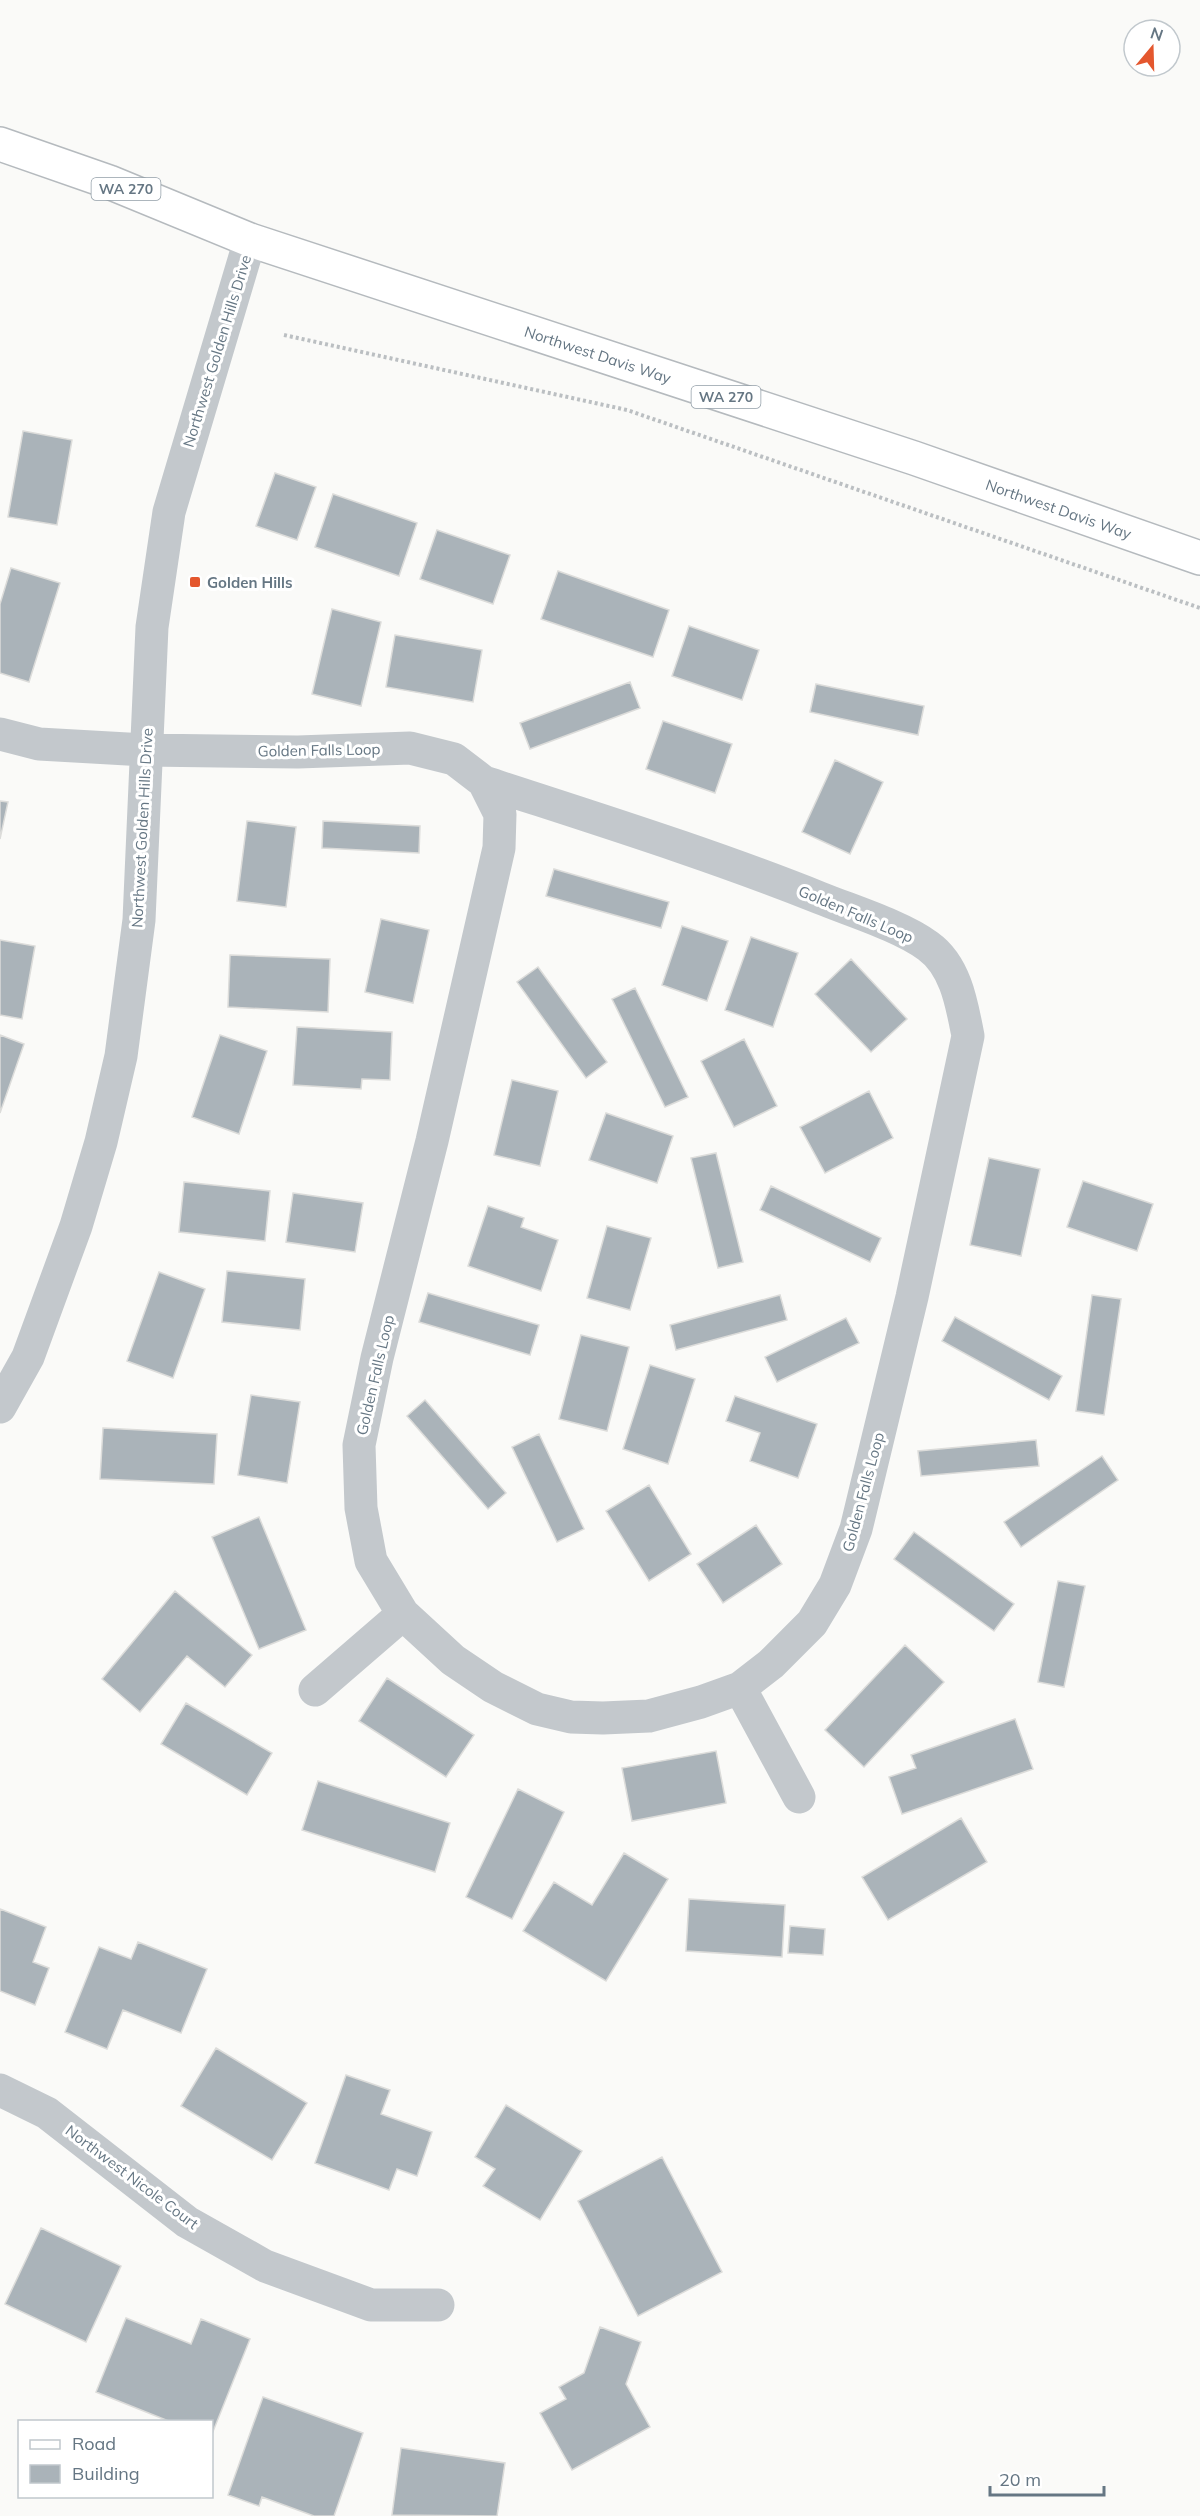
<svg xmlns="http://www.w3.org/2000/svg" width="1200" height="2516" viewBox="0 0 1200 2516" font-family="Mulish,sans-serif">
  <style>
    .building { fill: #aab3b9; stroke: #dcdcda; stroke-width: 1.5 }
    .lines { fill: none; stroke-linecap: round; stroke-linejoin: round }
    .major-casing { stroke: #b5babe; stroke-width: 36 }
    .path { stroke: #bbbfc2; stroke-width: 4; stroke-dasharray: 3 3; stroke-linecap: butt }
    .minor { stroke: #c3c8cc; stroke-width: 33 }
    .major { stroke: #fff; stroke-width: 33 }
    .poi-dot { fill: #e4572e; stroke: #fff; stroke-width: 2 }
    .labels { text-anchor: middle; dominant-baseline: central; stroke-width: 6; stroke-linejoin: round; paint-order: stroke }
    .shield { fill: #fff; stroke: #939fa8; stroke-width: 1.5 }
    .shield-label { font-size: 14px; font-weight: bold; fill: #657683 }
    .street-label { font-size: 15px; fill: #657683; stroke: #fff }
    .poi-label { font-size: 15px; font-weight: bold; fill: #657683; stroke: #fff; text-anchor: start }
  </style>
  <rect width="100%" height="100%" fill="#fafaf8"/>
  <path class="building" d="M23,431l49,9 -15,85 -49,-8z
    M275,473l41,14 -19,53 -41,-14z
    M333,494l84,29 -18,53 -84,-29z
    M437,530l73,25 -17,49 -73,-25z
    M11,568l49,15 -31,99 -29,-9v-69z
    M558,571l111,39 -16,47 -112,-38z
    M332,609l49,13 -20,84 -49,-12z
    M689,626l70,24 -17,50 -70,-24z
    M395,635l87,15 -9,52 -87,-15z
    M630,682l10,26 -110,41 -10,-26z
    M816,684l108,22 -6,29 -108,-23z
    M663,721l69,23 -17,49 -69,-24z
    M835,760l48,22 -33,72 -48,-22z
    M0,801l8,1 -8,37z
    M247,821l49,6 -10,80 -49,-6z
    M323,821l97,5 -1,27 -97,-5z
    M554,869l115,33 -8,26 -115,-32z
    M381,919l48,11 -16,73 -48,-11z
    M682,926l46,15 -21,60 -45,-16z
    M751,937l47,16 -25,74 -48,-17z
    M0,940l35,6 -13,73 -22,-4z
    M230,955l100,4 -2,53 -100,-5z
    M851,959l56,60 -36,33 -56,-58z
    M538,967l69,95 -21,16 -69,-96z
    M635,988l53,109 -23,10 -53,-108z
    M297,1027l95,5 -2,48 -28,-1 -1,10 -68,-4z
    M0,1035l24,9 -24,69z
    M220,1035l47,16 -28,83 -47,-17z
    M744,1039l33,67 -43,21 -33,-66z
    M512,1080l46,11 -18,75 -46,-11z
    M869,1091l24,47 -68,35 -25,-46z
    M606,1113l67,23 -16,47 -68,-23z
    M716,1153l27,109 -25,6 -27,-110z
    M989,1158l51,11 -19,87 -51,-11z
    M1083,1181l70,23 -16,47 -70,-24z
    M184,1182l86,9 -5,50 -86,-9z
    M771,1186l110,52 -11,24 -110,-52z
    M293,1193l70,10 -8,49 -69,-10z
    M488,1206l36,12 -3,9 37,13 -17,51 -73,-25z
    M607,1226l44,12 -21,72 -43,-12z
    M227,1271l78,8 -5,51 -78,-8z
    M159,1272l46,17 -32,89 -46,-17z
    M428,1293l111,32 -9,30 -111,-33z
    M780,1295l7,25 -111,30 -6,-25z
    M1092,1295l29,4 -17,116 -28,-4z
    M955,1317l107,59 -13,24 -107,-59z
    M846,1318l13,25 -82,39 -12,-25z
    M581,1335l48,12 -22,84 -48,-12z
    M650,1365l45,14 -27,85 -45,-15z
    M251,1395l49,7 -13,81 -49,-8z
    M735,1396l82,28 -19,54 -48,-17 10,-28 -34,-12z
    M425,1400l81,93 -18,16 -81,-93z
    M103,1428l114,6 -3,50 -114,-5z
    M539,1434l45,95 -27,13 -45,-95z
    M1036,1440l3,26 -118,10 -3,-25z
    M1102,1456l16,24 -97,67 -17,-25z
    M649,1485l42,69 -42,27 -43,-70z
    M259,1517l47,113 -47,19 -47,-112z
    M756,1525l26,39 -59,39 -26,-39z
    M914,1532l100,72 -20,27 -100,-72z
    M1058,1581l27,5 -21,101 -26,-5z
    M175,1591l77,64 -27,32 -38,-31 -47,56 -38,-33z
    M905,1645l39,37 -80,85 -39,-37z
    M387,1678l87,57 -28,42 -87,-56z
    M186,1703l86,50 -25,42 -86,-51z
    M1015,1719l18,50 -131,45 -13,-37 27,-9 -5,-13z
    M716,1751l10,52 -94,18 -10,-53z
    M318,1781l132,42 -15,49 -133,-42z
    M518,1789l46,23 -52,107 -46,-22z
    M961,1818l26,44 -99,58 -26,-43z
    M624,1853l44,26 -62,102 -83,-50 31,-49 38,23z
    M689,1899l96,6 -3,52 -96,-6z
    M0,1909l46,18 -13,35 16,6 -14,37 -35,-14z
    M790,1926l35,3 -2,26 -35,-2z
    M138,1942l69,27 -26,64 -58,-23 -16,39 -42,-17 34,-85 32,12z
    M216,2048l91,55 -35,57 -91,-54z
    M346,2075l44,15 -9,24 51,18 -15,44 -20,-7 -8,21 -74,-27z
    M506,2105l76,46 -42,69 -57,-34 12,-17 -20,-12z
    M662,2157l60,115 -84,44 -60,-115z
    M41,2228l80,38 -35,76 -81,-38z
    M126,2318l65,26 10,-25 49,20 -38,95v-12h-41l-75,-30z
    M600,2327l41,15 -15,42 24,43 -78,43 -32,-57 26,-14 -7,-12 25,-14z
    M263,2397l100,36 -29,83h-20l-52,-19 -3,9 -31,-11z
    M401,2448l104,15 -8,53 -105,-1z"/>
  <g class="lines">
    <g class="major-casing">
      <g id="major">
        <path id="s1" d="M0,144l109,38 141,58 664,218 286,100"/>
      </g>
    </g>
    <path class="path" d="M284,335l343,75 573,198"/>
    <path class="minor" d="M0,734l39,10 106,6 153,2 112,-4 44,11 30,23c113,37 226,72 336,116 32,13 81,28 108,48 28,20 34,59 40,90l-56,261 -56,232 -21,56 -23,38 -41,41 -31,24 -39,14 -52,14 -46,2 -32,-1 -34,-8 -44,-22 -40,-27 -50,-46 -32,-53 -10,-53 -2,-63 18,-87 55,-217 67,-293 1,-34 -16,-32
      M0,1407l28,-50 48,-131 25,-84 20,-86 18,-136 13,-293 17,-115 81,-272
      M740,1688l59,109
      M315,1690l88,-76
      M0,2090l47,23 140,109 78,44 106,39h67"/>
    <use href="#major" class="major"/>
  </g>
  <rect class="poi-dot" x="189" y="576" width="12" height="12" rx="3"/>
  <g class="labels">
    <g class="shield">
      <rect x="91.5" y="178" width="69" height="22" rx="4.5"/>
      <rect x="691.5" y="386" width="69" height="22" rx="4.5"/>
    </g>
    <g class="shield-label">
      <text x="126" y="189">WA 270</text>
      <text x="726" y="397">WA 270</text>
    </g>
    <g class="street-label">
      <text transform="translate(217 351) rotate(-73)">Northwest Golden Hills Drive</text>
      <text stroke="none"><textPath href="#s1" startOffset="634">Northwest Davis Way</textPath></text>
      <text stroke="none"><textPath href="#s1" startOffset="1120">Northwest Davis Way</textPath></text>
      <text transform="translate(319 750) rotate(-1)">Golden Falls Loop</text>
      <text transform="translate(142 828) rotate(-87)">Northwest Golden Hills Drive</text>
      <text transform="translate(856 914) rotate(23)">Golden Falls Loop</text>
      <text transform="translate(375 1375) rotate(-77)">Golden Falls Loop</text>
      <text transform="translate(863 1492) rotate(-75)">Golden Falls Loop</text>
      <text transform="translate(132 2177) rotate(37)">Northwest Nicole Court</text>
    </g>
    <g class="poi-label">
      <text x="207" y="582">Golden Hills</text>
    </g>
  </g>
  <rect x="18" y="2420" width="195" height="78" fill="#ffffff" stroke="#c1c8cd" stroke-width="1.5"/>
  <rect x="30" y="2440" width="30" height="9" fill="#ffffff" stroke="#c1c8cd" stroke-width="1.5"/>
  <text x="72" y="2450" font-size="18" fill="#657683">Road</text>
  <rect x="30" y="2465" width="30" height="18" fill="#aab3b9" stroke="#c1c8cd" stroke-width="1.5"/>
  <text x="72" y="2480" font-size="18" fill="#657683">Building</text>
  <g transform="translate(1152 48) rotate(19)"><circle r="28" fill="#ffffff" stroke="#c1c8cd" stroke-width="1.5"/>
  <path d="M0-4.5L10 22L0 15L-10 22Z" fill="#e4572e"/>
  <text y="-9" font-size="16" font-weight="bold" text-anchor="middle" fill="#657683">N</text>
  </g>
  <path d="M990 2486v9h114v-9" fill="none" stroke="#657683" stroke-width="3"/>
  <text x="999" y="2486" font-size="18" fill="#657683" stroke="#ffffff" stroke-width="4.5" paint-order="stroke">20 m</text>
</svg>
